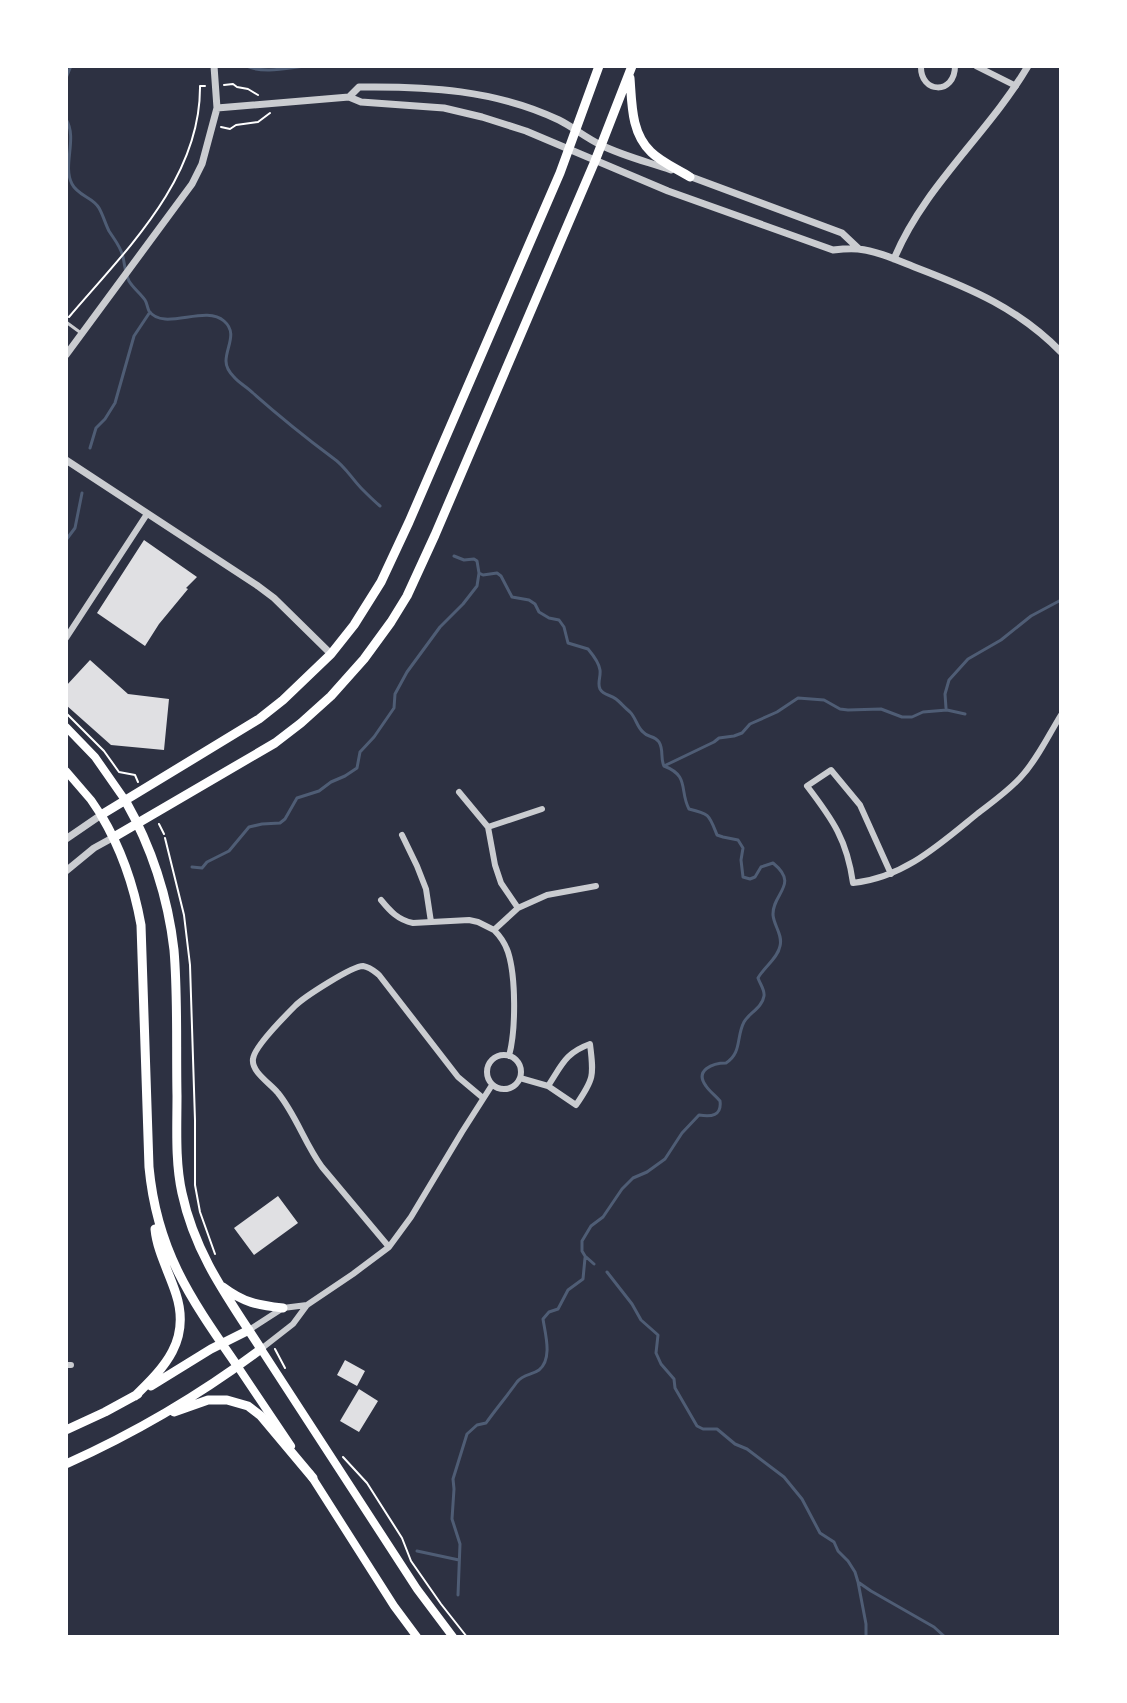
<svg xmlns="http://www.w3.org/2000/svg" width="1127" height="1703" viewBox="0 0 1127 1703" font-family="Rubik,sans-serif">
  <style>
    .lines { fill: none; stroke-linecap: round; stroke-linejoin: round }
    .stream { stroke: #4f5d75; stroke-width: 3 }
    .building { fill: #e0e0e3 }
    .path { stroke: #fff; stroke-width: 2 }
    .service { stroke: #caccd0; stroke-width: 3 }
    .minor { stroke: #caccd0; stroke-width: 6 }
    .tertiary { stroke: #caccd0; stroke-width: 7 }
    .secondary { stroke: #fff; stroke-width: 8 }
    .primary { stroke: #fff; stroke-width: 9 }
  </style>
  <rect width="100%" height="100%" fill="#2d3142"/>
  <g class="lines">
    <path class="stream" d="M246,66c18,8 41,2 60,0
      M66,78l5,-12
      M66,119c12,20 -4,46 6,65 6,12 21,13 27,24 4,7 6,15 10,23 5,8 12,16 14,26 2,9 2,16 6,24 4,7 11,12 16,19 2,3 2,7 4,11 15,21 56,-7 75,10 14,12 2,26 2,40 0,6 4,12 8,16 5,6 13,10 19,16 26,23 52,44 80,65 12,8 19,21 29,31 6,6 12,12 18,17
      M90,448l6,-20 9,-9 10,-16 19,-67 16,-24
      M66,540l9,-12 7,-35
      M454,556l10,4 10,-1 3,2 2,12 4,2 14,-2 4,3 11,21 17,3 6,4 4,8 10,6 10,2 5,7 4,16 20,6c5,6 11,13 12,21 1,7 -3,13 0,19 4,7 10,5 16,10 4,3 9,9 14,13 6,6 7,15 13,20 5,6 11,3 16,10 5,8 1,16 5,24 26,10 15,24 25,43 21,5 20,6 28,26l6,2 15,3 5,8 -2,12 2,17 7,2 5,-2 6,-10 12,-4c27,22 -1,30 0,52 1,11 10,20 7,31 -2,12 -16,21 -22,32 2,6 7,12 6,18 -2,12 -15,17 -20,26 -8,15 -2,31 -18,41 -13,0 -32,7 -20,23 4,6 10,10 14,15 2,15 -9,16 -21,14l-17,18 -17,26 -18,13 -14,6 -11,11 -19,28 -12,9 -9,15v10l3,5 9,8
      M946,708l-1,-14 4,-14 19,-21 33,-19 30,-24 30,-16
      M666,765l48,-23 5,-4 15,-2 8,-3 8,-9 27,-12 21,-14 26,2 16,9 8,1 33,-1 21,8h10l11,-5 24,-2 18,4
      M192,867l10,1 5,-6 22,-11 20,-24 13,-3 18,-1 5,-4 12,-21 22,-7 12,-9 14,-6 12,-8 3,-16 14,-15 20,-29 1,-14 12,-22 33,-45 23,-23 14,-18 2,-13
      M607,1272l25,32 9,16 17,15 -2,18 5,11 13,15 1,9 22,38 6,3h14l18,15 12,5 37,28 18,22 18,34 14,9 4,9 10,10 7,11 3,10 13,9 63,36 11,10
      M417,1551l42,9
      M858,1582l8,42v13
      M458,1595l2,-51 -8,-25 2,-30 -1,-10 14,-45 10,-9 9,-2c10,-14 21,-27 31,-41 6,-8 15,-7 22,-12 14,-11 6,-37 4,-51l6,-7 9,-3 10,-19 15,-11 2,-21"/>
  </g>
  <path class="building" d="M144,540l53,37 -11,11 2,1 -29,35 -14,22 -48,-33z
    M90,660l38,34 41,5 -5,51 -53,-5 -45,-40v-19z
    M278,1196l20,27 -44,32 -20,-27z
    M345,1360l20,11 -8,15 -20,-11z
    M359,1389l19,12 -19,31 -19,-11z"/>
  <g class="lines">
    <path class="path" d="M224,85l9,-1 4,3 11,2 10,6
      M221,127l9,2 6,-4 22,-3 12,-9
      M69,317c56,-66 132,-138 131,-231h5
      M66,713l38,38 15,21 16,3 3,7
      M159,824l5,10
      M165,838l19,77 6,50 5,155v65l5,27 15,42
      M275,1349l10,19
      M343,1457l24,26 35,55 9,23 30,43 26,33"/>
    <path class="service" d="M66,322l15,11"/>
    <path class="minor" d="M921,66c-1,28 34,29 34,0
      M976,66l40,20
      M66,638l81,-124
      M488,827l54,-18
      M402,835l15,31 9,23 5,33
      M891,874l-31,-69 -29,-35 -24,16c26,34 40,54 46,97 50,-5 86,-38 124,-69 14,-11 30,-22 43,-36 17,-18 28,-42 41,-63
      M381,900c9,11 17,20 32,23l56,-3 9,2 16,8 24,-22 -17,-25 -6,-18 -7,-38 -29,-35
      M518,908l29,-13 49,-9
      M494,930c6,6 11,13 14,22 8,25 8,78 1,104
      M487 1072a17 17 0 1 1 34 0a17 17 0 1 1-34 0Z
      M520,1078l28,8 28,19c18,-26 18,-29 14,-61 -25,9 -28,21 -42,42
      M389,1247l-67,-80c-17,-23 -26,-52 -44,-74 -7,-9 -27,-21 -25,-34 1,-12 32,-43 42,-53 9,-9 57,-40 68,-40 7,1 11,5 16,9l79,102 25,21
      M249,1330l34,-22 24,-3
      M261,1349l32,-25 14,-19 46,-31 36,-27 22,-30 51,-85 30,-47
      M66,1365h5"/>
    <path class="tertiary" d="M349,97l10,-10c68,-1 137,3 200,33 14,7 27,18 42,25 22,11 47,17 70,25
      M217,108l132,-11 12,5 83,6 38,9 44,14 142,60 165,59c8,-1 17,-2 25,-1 20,2 41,12 59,19 55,21 102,41 144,84
      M686,175l156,58 17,16
      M894,259c30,-73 94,-125 134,-193
      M66,355l126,-171 10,-20 15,-56 -3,-42
      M66,460l192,126 16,12 57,56
      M66,839l35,-24
      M66,871l28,-23 20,-11"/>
    <path class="secondary" d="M66,727l29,30 30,43
      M66,771l25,29 10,15
      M261,1349l156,240 36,48
      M238,1367l53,79
      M310,1474l84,132 23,31"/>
    <path class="primary" d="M630,78c2,26 1,55 21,74 10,10 26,17 39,25
      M114,837l161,-94 26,-20 30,-27 33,-37 27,-37 16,-26 28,-61 160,-374 37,-95
      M223,1287c21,16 35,18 60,21
      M238,1367c-47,-68 -81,-115 -89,-200l-8,-242c-7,-39 -19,-75 -40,-110l158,-96 24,-19 48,-46 23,-29 27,-43 28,-60 151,-349 39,-107
      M151,1386l60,-37 38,-19
      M135,1396c30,-29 56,-56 41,-102 -7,-22 -19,-43 -21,-65
      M174,1412l34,-12h19l21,6 13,10 52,62
      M66,1430l39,-18 33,-18
      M66,1464c69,-31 134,-69 195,-115 -33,-51 -66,-95 -79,-156 -7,-31 -5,-66 -5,-97 -1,-49 1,-98 -3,-146 -6,-53 -23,-104 -49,-150"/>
  </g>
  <rect width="1127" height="1703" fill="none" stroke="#ffffff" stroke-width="136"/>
</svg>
